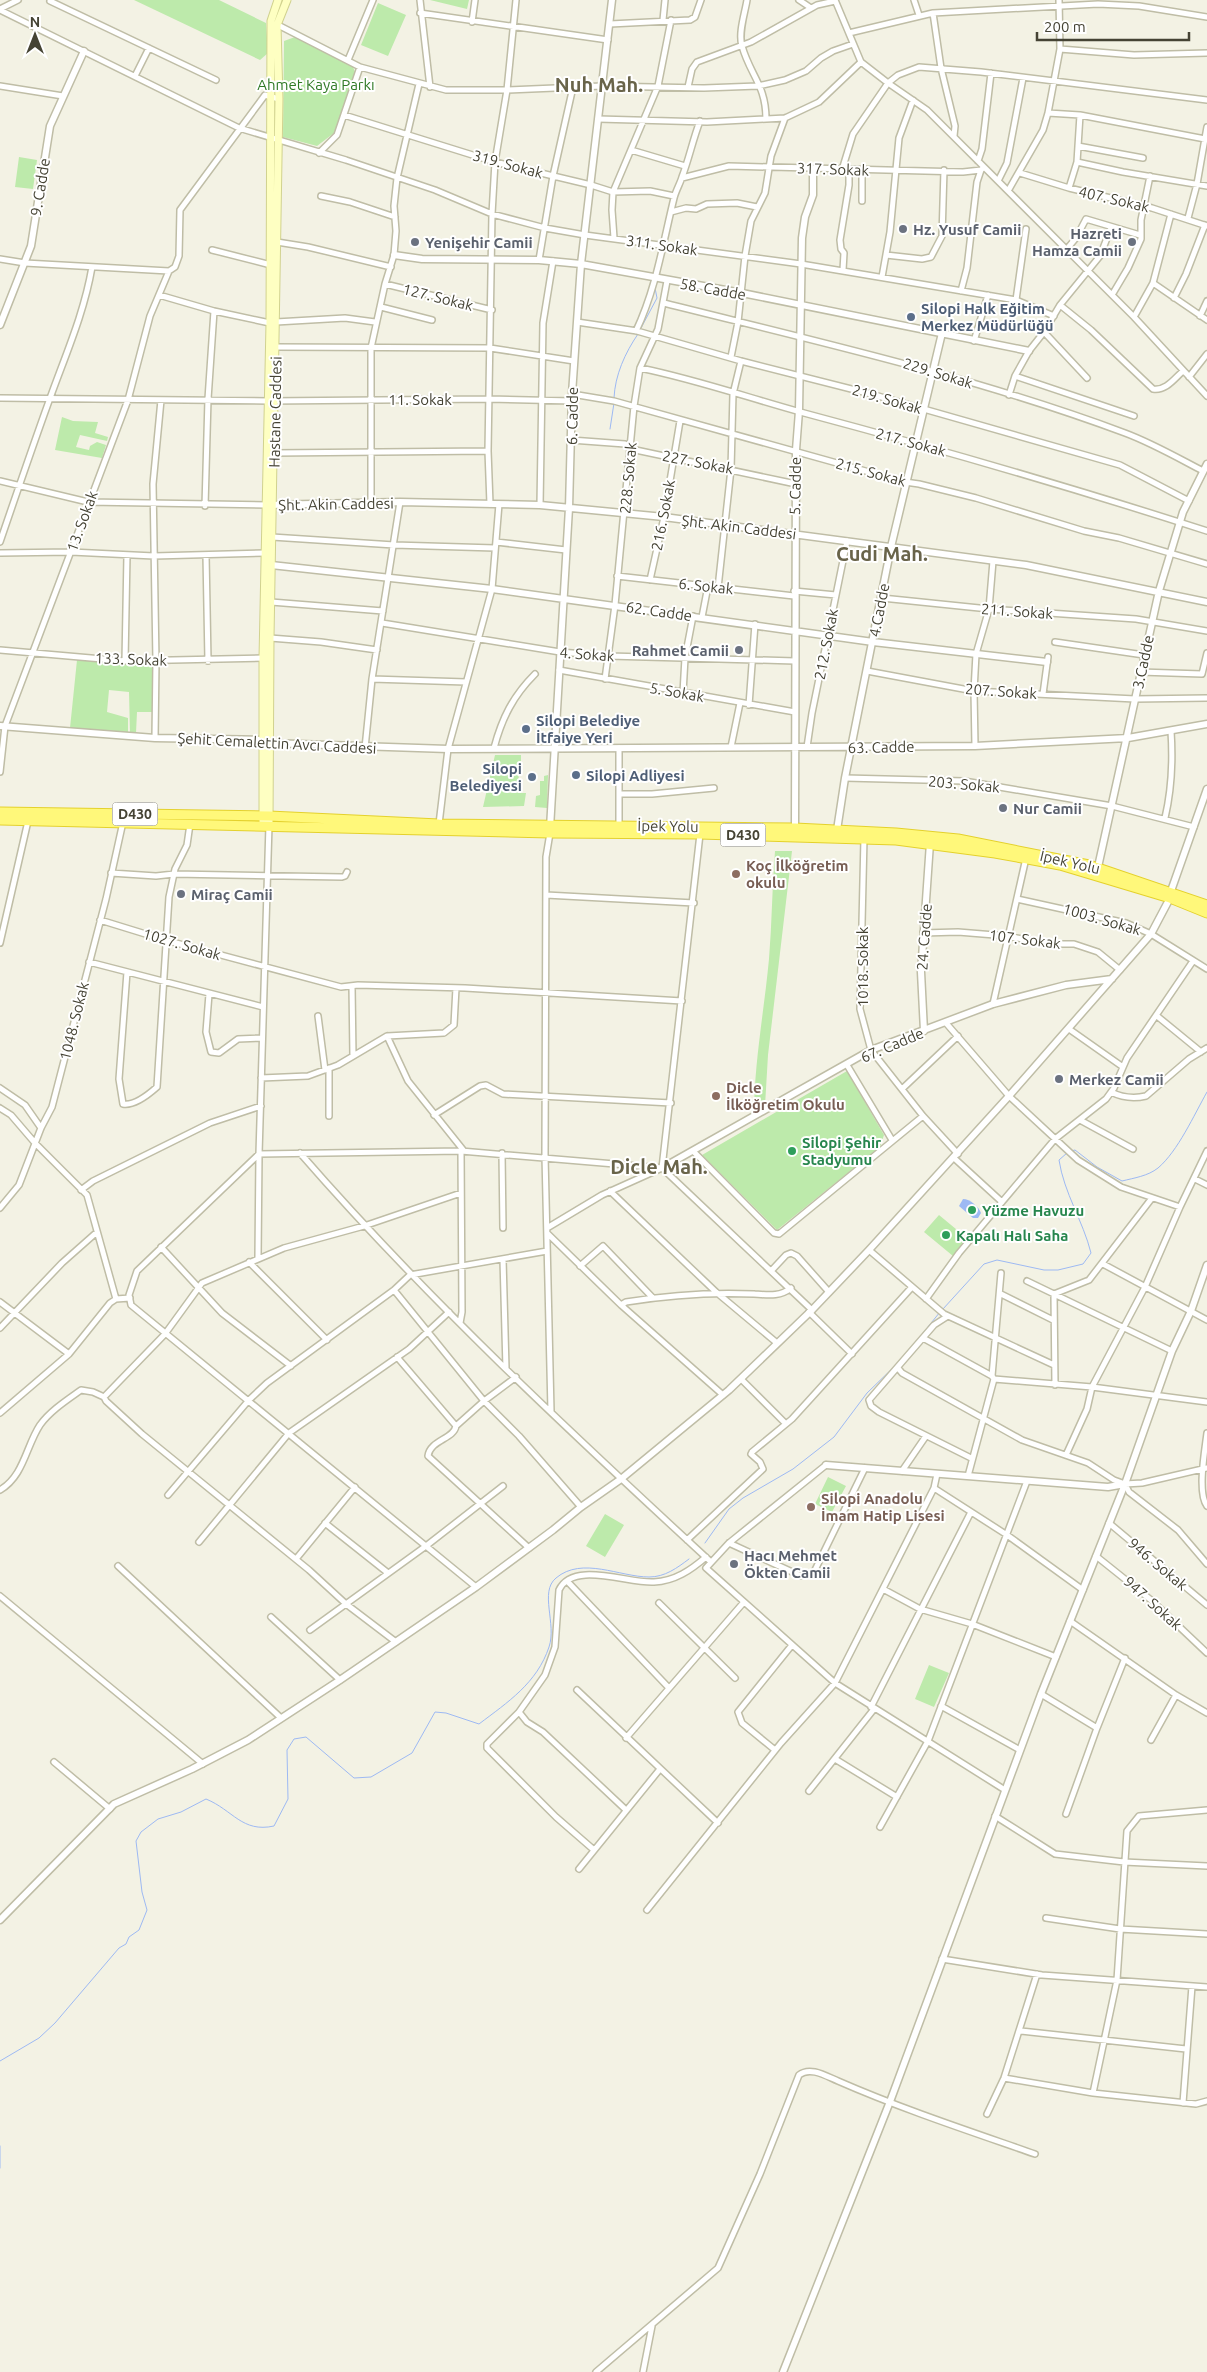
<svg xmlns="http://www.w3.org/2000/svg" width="1207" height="2372" viewBox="0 0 1207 2372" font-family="Ubuntu,sans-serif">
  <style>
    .green { fill: #bdeaab }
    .water { fill: #9db9f3 }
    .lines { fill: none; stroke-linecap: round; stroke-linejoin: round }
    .stream { stroke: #9db9f3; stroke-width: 1 }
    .minor-casing { stroke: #bfbda6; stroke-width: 8 }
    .tertiary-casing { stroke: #bfbda6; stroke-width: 9 }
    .secondary-casing { stroke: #d1d28f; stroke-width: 9 }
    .trunk-casing { stroke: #e4d12d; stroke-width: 11 }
    .minor { stroke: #fff; stroke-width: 5 }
    .tertiary { stroke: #fff; stroke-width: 6 }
    .secondary { stroke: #feffc2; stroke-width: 7 }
    .trunk { stroke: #fff87a; stroke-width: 9 }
    .worship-dot { fill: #6b7280; stroke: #fff; stroke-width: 2 }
    .service-dot { fill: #5c6f8a; stroke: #fff; stroke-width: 2 }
    .education-dot { fill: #8d6e63; stroke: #fff; stroke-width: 2 }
    .leisure-dot { fill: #2e9e5b; stroke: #fff; stroke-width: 2 }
    .labels { text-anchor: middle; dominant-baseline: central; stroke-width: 4; stroke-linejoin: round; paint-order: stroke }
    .shield { fill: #fff; stroke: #7d7b71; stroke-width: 1 }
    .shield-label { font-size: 14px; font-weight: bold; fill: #454334 }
    .park-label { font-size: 15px; fill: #2f7925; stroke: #fff }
    .street-label { font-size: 15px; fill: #454334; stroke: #fff }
    .worship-label { font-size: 15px; font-weight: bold; fill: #5b616d; stroke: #fff; text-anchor: start }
    .service-label { font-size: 15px; font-weight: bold; fill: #4e5e75; stroke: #fff; text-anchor: start }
    .education-label { font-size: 15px; font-weight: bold; fill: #785e54; stroke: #fff; text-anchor: start }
    .leisure-label { font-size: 15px; font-weight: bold; fill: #27864d; stroke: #fff; text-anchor: start }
    .district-label { font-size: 20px; font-weight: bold; fill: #69644a; stroke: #fff }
  </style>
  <rect width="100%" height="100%" fill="#f3f2e4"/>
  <path class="green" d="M134,0h85l47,23 2,30 -8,7z
    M430,0h39l-2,9z
    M378,3l28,12 -18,41 -27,-11z
    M295,37l58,30 2,5 -21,61 -17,13 -34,-9 1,-96z
    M19,157l18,3 -4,29 -18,-2z
    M62,417l11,4 25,1 -3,11 13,4 -1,4 -27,-6 -4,12 13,3 1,-4 7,-4 9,3 -4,13 -47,-8z
    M77,660l75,4v48h-15l-1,21h-6l-1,-41 -20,-2 -2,22 21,6v15l-58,-5z
    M495,755h26v11h-5v7l2,1 4,19h4l-2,13 -41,1z
    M548,775l-1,33 -12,-1 1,-11 4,-1v-14h4v-5z
    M775,851h17l-24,204 -3,51 -11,10c0,-53 10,-104 15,-157 3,-36 3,-72 6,-108z
    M847,1071l37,64 -4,12 -103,83 -75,-75z
    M939,1215l29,24 -15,17 -29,-24z
    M828,1477l18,9 -14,26 -17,-8z
    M605,1514l19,11 -19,32 -19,-11z
    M929,1665l20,8 -15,34 -19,-8z"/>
  <path class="water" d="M963,1199c7,0 16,8 18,14l-3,5h-5l-14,-12z"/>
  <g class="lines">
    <path class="stream" d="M641,328l16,-30 -2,-10
      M614,398c1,-23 11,-45 24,-64
      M610,429l4,-26
      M1071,1151l4,-1 22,17 25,14c12,-3 26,-5 36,-13 20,-17 36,-53 49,-76
      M943,1309l41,-45 13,-4 47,10h14l25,-6 8,-11c-8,-32 -27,-60 -32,-93l8,-7
      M919,1338l21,-26
      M705,1543l24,-34 14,-11 50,-29 41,-32 33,-44 30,-29
      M0,2061l39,-23 16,-15 64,-75 7,-4 3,-7 10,-7 8,-20 -5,-18 -6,-51 5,-9 17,-13 23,-7 25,-13c27,11 36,34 68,27l14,-27 -1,-49 7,-11 12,-2 48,41 17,-1 41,-24 23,-41 11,1 33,11c29,-22 58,-41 70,-77 8,-23 -10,-55 7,-69 26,-22 64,-1 93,-1 16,0 28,-9 40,-18
      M0,2146v22"/>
    <g class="minor-casing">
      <path id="minor" d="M420,0l10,87
        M747,0c-2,13 -9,33 -5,46 8,29 24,39 24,73
        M799,0l12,8
        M835,0l26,62 27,21 39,27 207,207 73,79
        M914,0l5,15
        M50,1l166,79
        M0,9l18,-9
        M0,10l239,118 107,32 89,30 57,24 53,14 40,7 216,29 215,36 38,16
        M420,13l188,27
        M933,13l8,55 14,58 -1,10
        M663,20l2,-20
        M472,22l3,-22
        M276,24l84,43 86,23h61l95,-4 102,2 54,-2 27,-6 21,-9 15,-13 12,-7 20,-7
        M610,24l80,-4 5,-3 6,-17
        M849,33l84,-20 165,-9 41,2 68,11
        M1060,49l74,6 73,-2
        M348,60l25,-60
        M135,76l14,-28
        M0,86l63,10
        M688,87l4,-18 5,-7 54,-20 66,-37 18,-4
        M1048,113l32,2 125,24
        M344,115l151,47 96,23 22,7 37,-1 24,5
        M598,119l109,3 78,-4 34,-16 42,-40
        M1078,146l65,12
        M631,150l54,16
        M319,153l18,-18 23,-68
        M978,161l4,-12 9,-76
        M1077,162l46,10 84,14
        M842,170l11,-36 35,-51 10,-8 21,-8 62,5 226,28
        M1020,173l49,15 83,20 55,18
        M682,178l47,-12 234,6 18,-2 3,-3
        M998,181l9,-18 16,-85
        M1069,188l8,-26 3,-47
        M1008,191l35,-61 5,-17 12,-64 -1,-49
        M321,196l29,6 45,15
        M862,201v-31
        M671,212l15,-4 10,1 11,-5 30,-1 20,4
        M1188,218l9,-34 10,-57
        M614,238l-2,-28 1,-18 45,-106 13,-66
        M277,242l31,5 83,20
        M212,250l59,15
        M1066,250l10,-12 10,-19 54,16
        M886,255l36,4 9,-2 11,-21 2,-66
        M0,259l25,4 144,8 6,-4 4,-11 1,-46 85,-115 14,4
        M539,260l14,-84 20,-89
        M843,270l1,-17 -3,-4 -1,-9 9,-55v-15
        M882,277l8,-45 9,-94 14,-38
        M1153,283l54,37
        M385,284l107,26
        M961,291l6,-23 10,-86 4,-12
        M159,295l55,16 56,12
        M1112,295l16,-27 13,-29v-19l9,-44
        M1174,298l12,-24 19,-49
        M1016,300l10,-71
        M664,303c155,39 311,74 461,130 27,10 53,25 78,38
        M1060,305l31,25 62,59c13,2 21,-10 30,-18
        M381,307l51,13
        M1200,316l7,-15
        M1134,317l19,-34 18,-69
        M276,322l69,-4 30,4
        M577,322l60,9 104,30 130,33 249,71 69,36
        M636,331c20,-42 27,-88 38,-133 2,-8 6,-14 8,-21 7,-18 11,-38 18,-56
        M1044,332l43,46
        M974,341l14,-46
        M276,347l214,1 84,13
        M731,357l7,-35 7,-66 6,-35 14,-28 6,-37 14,-38
        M640,368c55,11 109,30 164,45 135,36 270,75 403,118
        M1015,376l119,40
        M1189,377l18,-23
        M572,394l42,7 291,81 14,2 57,14 108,33 35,7 88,26
        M1009,395l6,-19 14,-25 15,-19 16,-27 40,-49 11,-28
        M0,398l269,3 220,-2 83,2
        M571,440l54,4 6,5 165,35
        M274,453l214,-2
        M0,481l88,21 179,3
        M371,503v-155l14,-64 9,-29 2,-24 -2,-25 3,-28 22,-94
        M490,504l-2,-53 4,-237 3,-52 12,-72 9,-90
        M540,505l3,-182 10,-62
        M205,506l3,-107 6,-88
        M272,537l122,8 101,3
        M0,542c16,-47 32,-94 49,-141 16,-45 35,-87 43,-134
        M496,542l70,8
        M0,553l71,-1 83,4 112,-3
        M206,555l2,106
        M617,576l177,20
        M650,580l14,-63 16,-96
        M718,588l13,-119 2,-75 8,-33
        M794,591l42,4
        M882,598l107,11 147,10 71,12
        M271,602l112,9
        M702,617l6,-31
        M382,623l178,29 49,4 186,5
        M270,638l51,4 56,8
        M1055,642l89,13
        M0,650l125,11 138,-3
        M125,661l2,-106
        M559,670l236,42
        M867,671l107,20 161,8 72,-1
        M1140,672l62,2 5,-21
        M372,679l94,3
        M605,679l10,-74 19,-199 6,-38 18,-39 9,-48
        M683,693l2,-35 8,-42
        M1043,694l5,-37
        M749,705l6,-81
        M155,738l1,-77 -3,-177 8,-84
        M975,746l-1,-55 2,-37 13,-45 4,-48
        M731,747l9,-44
        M807,747l5,-34 35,-172
        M365,748l7,-69 28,-177
        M494,748c8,-30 19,-52 41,-74
        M0,772l5,-46 123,-326 22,-84 19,-45
        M845,778l119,3 148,25 82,21
        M619,794h33l62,-6
        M1165,818c7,-30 8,-57 6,-87
        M439,824l9,-75 44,-160 7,-85
        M619,825v-77
        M550,833l-4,24 -1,299 6,255
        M864,838l-4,171 11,41 52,66 35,38
        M111,873l45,3 18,-2 168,3 3,-1 2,-4
        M546,895l148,8
        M1017,899l109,24 25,11 56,35
        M100,920l65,20 176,47 17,-2 107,3 217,13
        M923,933l35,-1 49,4 41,8h26l24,8 22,18
        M0,943l28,-122
        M89,962l174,45
        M127,972l-8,107 4,25c11,2 25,-9 34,-17l12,-190 6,-28 12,-24 3,-21
        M352,986l1,70
        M209,994l-3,38 5,20 8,1 19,-14 24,-1
        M993,1004l33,-146
        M318,1016l7,54
        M1157,1016l44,36
        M946,1023l63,73 69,64 43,27 59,20
        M1069,1029l54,38
        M387,1036l21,45 56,70
        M847,1065l45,75
        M329,1068v48
        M261,1078l47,-2 30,-11 49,-29 57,-3 10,-8 2,-37
        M0,1088l25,17 16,23
        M902,1089l56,-53
        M1111,1092c12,6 22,7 35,4l43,-37 18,-11
        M0,1108l11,7 24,28 52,52 29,104
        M434,1115l46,-29 6,-1 17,9 168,9
        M1080,1120l53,29
        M694,1152l80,81 5,1 144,-118
        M300,1153c127,146 269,278 411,409
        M502,1153l1,75
        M954,1158l48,44
        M662,1168l38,-334
        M1195,1179l12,6
        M81,1190l12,-9 117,-58 51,-17
        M610,1191l106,101 61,51
        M0,1208l19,-23 22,-57 11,-21 54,-208 17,-77
        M547,1228l55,-33 60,-27
        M547,1233l74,72 102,90
        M161,1247l61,66 69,53
        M869,1250l75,64 110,51
        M258,1257l1,-103 10,-329
        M503,1259l3,109
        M249,1262l78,78
        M1103,1264l104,56
        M580,1266l23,-20 49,51
        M772,1270l14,-15 5,-2 6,3 32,36
        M1027,1281l145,70
        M394,1290l90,111 35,35 62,71
        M1001,1294l52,26
        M926,1299l33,-46 96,-114 51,-40 8,-11 13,-30 66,-97
        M0,1302l69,52
        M621,1305l5,-3c43,-7 85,-10 128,-8 14,1 26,3 37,-6
        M809,1312l43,42
        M948,1316l-14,9 -65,75 2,6 8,6 92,46
        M460,1323l2,-11 -1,-161
        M0,1328l62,-65 35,-31
        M923,1338l69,38
        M397,1357l59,69c-2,13 -26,14 -28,30l101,92
        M898,1368l4,5 120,67 66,23 26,17 11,4 17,-1 65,-15
        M741,1379l45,45
        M994,1379l98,8 115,15
        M1055,1385l-1,-91 35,-14 63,-82
        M104,1397l61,-63 37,-51 82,-35 80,-22 97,-33
        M0,1413l69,-59 41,-51 6,-4 14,-1
        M456,1426l28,-25 32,-24
        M1207,1433c-2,17 -10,60 0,73
        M1066,1455l21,-46 5,-22 53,-100 35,-80 27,-56
        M826,1465l-97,78 -23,25 129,115 170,107
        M902,1471l24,-35
        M968,1476l26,-97 -2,-3 9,-103
        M1125,1484l4,8 49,38 29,34
        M934,1488l73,47 76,55
        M0,1490c24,-14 26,-44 40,-65 10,-14 27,-25 41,-35l12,2 11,5 2,4 36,33 167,136 37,34 50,38
        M168,1495l81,-95 18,-17 127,-93 16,-15 137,-24
        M325,1523l63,50
        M1109,1523l98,82
        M687,1540l76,-71 -3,-7 -9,-8 1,-2 40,-33 120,-132
        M199,1542l90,-109 120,-84 40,-37
        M729,1543l72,33 13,-4 51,-104
        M1096,1556l55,44 56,53
        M296,1559l59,-72
        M118,1566l163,152
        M567,1581l102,107
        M476,1587l-345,-282 -2,-10 8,-24 122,-117 202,-3 201,17 150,142
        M883,1589l37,20 52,15 84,33
        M0,1596l203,168
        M659,1603l76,75
        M271,1617l69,63
        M1070,1621l106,74 31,18
        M310,1630l116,-84 77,-60
        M577,1690l141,133
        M1041,1694l56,34
        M941,1706l79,44
        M871,1707l100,-195
        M519,1712l-32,32v4l69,69 38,33
        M626,1738l118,-136
        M1151,1740l25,-45
        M775,1750l-33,-27 -4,-11 54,-67
        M835,1759l62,38
        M54,1762l56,47
        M809,1791l65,-82
        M626,1810l-83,-78 -16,-10 -8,-10 26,-37 10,-28 4,-57c14,-30 70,-6 95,-8 21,-1 37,-12 52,-25
        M1066,1814l31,-86 28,-70
        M995,1816l60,38 69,8 83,4
        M880,1827l48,-86 99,-260
        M579,1869l81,-100
        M647,1910l134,-167 54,-60 99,-195 3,-14
        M1046,1918l74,11 87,5
        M942,1959l100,16 165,12
        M1021,2031l165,18
        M1004,2078l89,15 103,11 11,-3
        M1093,2093l24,-113 10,-149 12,-15 68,-6
        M1183,2103l9,-117
        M987,2114l17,-36 33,-104
        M596,2372l122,-104 42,-94 39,-99c11,-9 27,1 39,6 64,28 131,50 197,73
        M643,2372l9,-46"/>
    </g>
    <g class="tertiary-casing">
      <path id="tertiary" d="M394,255l28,4 117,1 42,4 161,29 287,58
        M0,325l31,-79 19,-120 34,-75
        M268,505l132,-3 94,2 46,1 124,12 362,48 181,37
        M271,565l221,24 381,53 174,20
        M0,726l155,12 108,2 6,3 179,6 527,-3 153,-8 79,-14
        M550,828l19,-320 3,-114 9,-130 31,-264
        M795,830l1,-380 3,-39 3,-173 3,-21 8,-22v-26
        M837,830l8,-52 46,-231 51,-214
        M1098,867l61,-276 24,-79 24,-48
        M1171,891l36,-102
        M924,1031l-3,-59 9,-129
        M662,1168l209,-118 122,-46 73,-19 46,-6
        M826,1465l282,22 17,-3
        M0,1920l114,-116 78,-35 56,-29 92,-60 136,-93 77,-57 28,-23 40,-28 108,-89 83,-80 57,-60 140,-154 142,-162 19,-36
        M783,2372l108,-273 150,-405 84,-210 47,-133 19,-40 16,-46"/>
    </g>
    <g class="secondary-casing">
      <path id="secondary" d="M263,825v-167l7,-335 1,-302 7,-21
        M269,825l1,-187 9,-539 -2,-74 10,-25"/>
    </g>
    <g class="trunk-casing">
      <path id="trunk" d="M0,812l269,4 170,8 356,4 101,5 62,6 131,26 118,40
        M0,820l550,13 150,1 196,6 99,13 65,12 110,33 37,15"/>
    </g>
    <use href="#minor" class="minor"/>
    <use href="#tertiary" class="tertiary"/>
    <use href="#secondary" class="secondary"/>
    <use href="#trunk" class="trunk"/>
  </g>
  <g class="worship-dot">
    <circle cx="903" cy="229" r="5"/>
    <circle cx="415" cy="242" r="5"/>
    <circle cx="1132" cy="242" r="5"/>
    <circle cx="739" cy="650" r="5"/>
    <circle cx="1003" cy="808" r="5"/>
    <circle cx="181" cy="894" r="5"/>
    <circle cx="1059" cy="1079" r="5"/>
    <circle cx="734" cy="1564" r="5"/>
  </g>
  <g class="service-dot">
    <circle cx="911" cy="317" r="5"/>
    <circle cx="526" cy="729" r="5"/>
    <circle cx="576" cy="775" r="5"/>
    <circle cx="532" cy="777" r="5"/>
  </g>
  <g class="education-dot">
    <circle cx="736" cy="874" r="5"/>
    <circle cx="716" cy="1096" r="5"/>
    <circle cx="811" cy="1507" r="5"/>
  </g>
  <g class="leisure-dot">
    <circle cx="792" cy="1151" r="5"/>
    <circle cx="972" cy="1210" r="5"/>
    <circle cx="946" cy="1235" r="5"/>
  </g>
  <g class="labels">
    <g class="shield">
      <rect x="112.5" y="802.5" width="45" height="23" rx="4"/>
      <rect x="720.5" y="823.5" width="45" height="23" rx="4"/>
    </g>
    <g class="shield-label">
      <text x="135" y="814">D430</text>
      <text x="743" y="835">D430</text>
    </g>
    <g class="park-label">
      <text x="316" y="84">Ahmet Kaya Parkı</text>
    </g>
    <g class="street-label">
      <text transform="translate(508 164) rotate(15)">319. Sokak</text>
      <text transform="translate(833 169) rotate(2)">317. Sokak</text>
      <text transform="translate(40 187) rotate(-81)">9. Cadde</text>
      <text transform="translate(1114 199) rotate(13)">407. Sokak</text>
      <text transform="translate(662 245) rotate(8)">311. Sokak</text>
      <text transform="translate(713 289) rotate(10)">58. Cadde</text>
      <text transform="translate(438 297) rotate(14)">127. Sokak</text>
      <text transform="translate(938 373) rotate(17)">229. Sokak</text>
      <text x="420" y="399">11. Sokak</text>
      <text transform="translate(887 399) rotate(16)">219. Sokak</text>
      <text transform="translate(275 412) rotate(-89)">Hastane Caddesi</text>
      <text transform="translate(572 416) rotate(-89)">6. Cadde</text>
      <text transform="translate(911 442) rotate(15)">217. Sokak</text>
      <text transform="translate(698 462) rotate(11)">227. Sokak</text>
      <text transform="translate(871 472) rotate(15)">215. Sokak</text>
      <text transform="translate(628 478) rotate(-85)">228. Sokak</text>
      <text transform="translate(795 486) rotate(-89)">5. Cadde</text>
      <text transform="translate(336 504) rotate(-1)">Şht. Akin Caddesi</text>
      <text transform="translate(663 515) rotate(-79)">216. Sokak</text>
      <text transform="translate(82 521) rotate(-70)">13. Sokak</text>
      <text transform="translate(739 527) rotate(7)">Şht. Akin Caddesi</text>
      <text transform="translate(706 586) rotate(6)">6. Sokak</text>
      <text transform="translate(879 610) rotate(-79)">4.Cadde</text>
      <text transform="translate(659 611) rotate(8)">62. Cadde</text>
      <text transform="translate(1017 611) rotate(4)">211. Sokak</text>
      <text transform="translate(826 644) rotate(-79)">212. Sokak</text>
      <text transform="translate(587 654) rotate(4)">4. Sokak</text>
      <text transform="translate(131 659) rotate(2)">133. Sokak</text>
      <text transform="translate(1143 662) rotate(-78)">3.Cadde</text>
      <text transform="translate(1001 691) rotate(4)">207. Sokak</text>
      <text transform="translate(677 692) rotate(10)">5. Sokak</text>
      <text transform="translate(277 743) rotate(3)">Şehit Cemalettin Avcı Caddesi</text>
      <text transform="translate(881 747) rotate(-1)">63. Cadde</text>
      <text transform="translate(964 784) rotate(5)">203. Sokak</text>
      <text transform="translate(668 826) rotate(1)">İpek Yolu</text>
      <text transform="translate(1070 862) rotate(13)">İpek Yolu</text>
      <text transform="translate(1102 919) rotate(16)">1003. Sokak</text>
      <text transform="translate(924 937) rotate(-86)">24. Cadde</text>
      <text transform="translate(1025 939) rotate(7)">107. Sokak</text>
      <text transform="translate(182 944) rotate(16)">1027. Sokak</text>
      <text transform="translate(862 967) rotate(-90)">1018. Sokak</text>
      <text transform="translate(74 1021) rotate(-76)">1048. Sokak</text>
      <text transform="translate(892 1045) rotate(-23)">67. Cadde</text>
      <text transform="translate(1158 1564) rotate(40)">946. Sokak</text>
      <text transform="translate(1153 1603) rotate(42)">947. Sokak</text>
    </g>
    <g class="worship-label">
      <text x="913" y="229">Hz. Yusuf Camii</text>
      <text x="1122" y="233" text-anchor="end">Hazreti<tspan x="1122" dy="17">Hamza Camii</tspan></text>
      <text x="425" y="242">Yenişehir Camii</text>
      <text x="729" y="650" text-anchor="end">Rahmet Camii</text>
      <text x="1013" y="808">Nur Camii</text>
      <text x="191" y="894">Miraç Camii</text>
      <text x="1069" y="1079">Merkez Camii</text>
      <text x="744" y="1555">Hacı Mehmet<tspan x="744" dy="17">Ökten Camii</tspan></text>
    </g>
    <g class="service-label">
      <text x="921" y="308">Silopi Halk Eğitim<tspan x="921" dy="17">Merkez Müdürlüğü</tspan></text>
      <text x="536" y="720">Silopi Belediye<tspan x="536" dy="17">İtfaiye Yeri</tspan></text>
      <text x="522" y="768" text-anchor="end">Silopi<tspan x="522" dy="17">Belediyesi</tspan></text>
      <text x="586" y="775">Silopi Adliyesi</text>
    </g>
    <g class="education-label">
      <text x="746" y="865">Koç İlköğretim<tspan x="746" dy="17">okulu</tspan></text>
      <text x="726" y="1087">Dicle<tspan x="726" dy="17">İlköğretim Okulu</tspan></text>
      <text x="821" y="1498">Silopi Anadolu<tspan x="821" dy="17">İmam Hatip Lisesi</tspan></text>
    </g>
    <g class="leisure-label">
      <text x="802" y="1142">Silopi Şehir<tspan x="802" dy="17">Stadyumu</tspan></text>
      <text x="982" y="1210">Yüzme Havuzu</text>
      <text x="956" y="1235">Kapalı Halı Saha</text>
    </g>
    <g class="district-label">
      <text x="599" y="84">Nuh Mah.</text>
      <text x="882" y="553">Cudi Mah.</text>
      <text x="659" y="1166">Dicle Mah.</text>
    </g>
  </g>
  <g transform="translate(35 35)" stroke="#ffffff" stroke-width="4" paint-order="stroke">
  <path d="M0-4L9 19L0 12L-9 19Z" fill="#454334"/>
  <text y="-8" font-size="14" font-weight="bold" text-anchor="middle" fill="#454334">N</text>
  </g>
  <path d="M1037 32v8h152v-8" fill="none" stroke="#454334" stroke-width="2.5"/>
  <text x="1044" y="32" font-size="15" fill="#454334" stroke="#ffffff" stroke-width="4" paint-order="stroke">200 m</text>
</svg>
